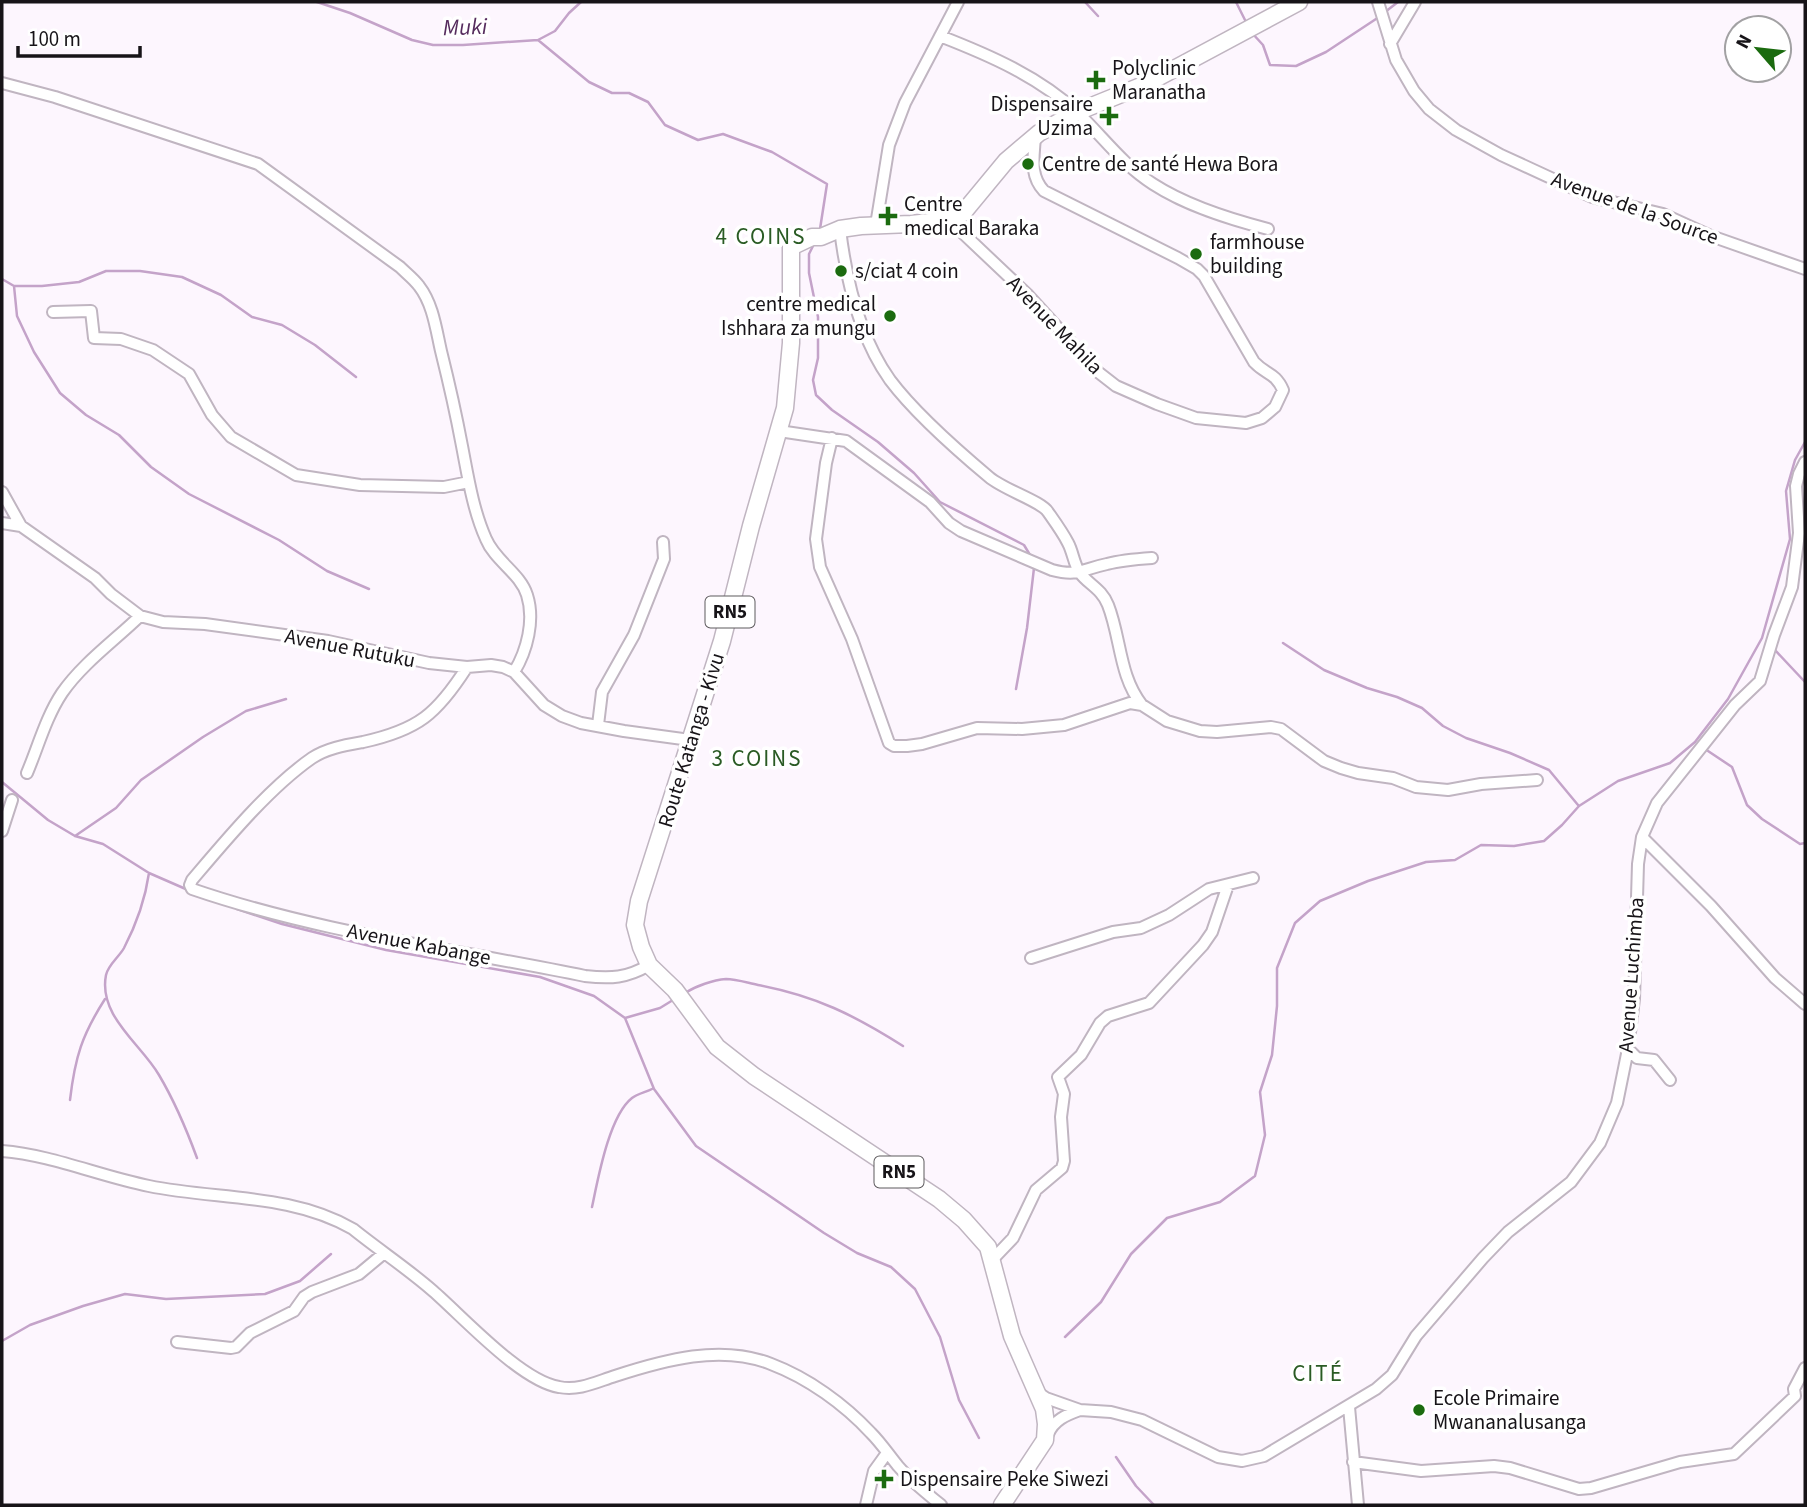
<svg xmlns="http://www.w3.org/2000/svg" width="1807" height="1507" viewBox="0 0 1807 1507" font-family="'Source Sans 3',sans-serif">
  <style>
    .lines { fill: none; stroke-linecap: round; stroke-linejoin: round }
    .stream { stroke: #c4a3c9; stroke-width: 2.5 }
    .minor-casing { stroke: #c0b5c1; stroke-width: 14 }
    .highway-casing { stroke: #c0b5c1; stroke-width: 19 }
    .minor { stroke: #fff; stroke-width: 10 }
    .highway { stroke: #fff; stroke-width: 16 }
    .poi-dot { fill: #1b6b0f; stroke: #fff; stroke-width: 2.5 }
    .labels { text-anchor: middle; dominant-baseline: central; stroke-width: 7; stroke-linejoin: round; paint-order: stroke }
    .shield { fill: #fff; stroke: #5d5a5d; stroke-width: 2 }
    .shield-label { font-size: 19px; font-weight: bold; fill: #171418 }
    .poi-label { font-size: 21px; fill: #171418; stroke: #fff; text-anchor: start }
    .street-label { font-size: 21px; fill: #171418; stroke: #fff }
    .water-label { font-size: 23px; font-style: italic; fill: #562d5e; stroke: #fff }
    .neighbourhood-label { font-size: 23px; letter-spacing: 2px; fill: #2a5b24; stroke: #fff }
  </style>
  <rect width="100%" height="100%" fill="#fdf6fe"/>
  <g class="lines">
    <path class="stream" d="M317,2l33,11 62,27 21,5h30l75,-5 17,-9 14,-18 12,-11
      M1085,2l13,14
      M1236,2l11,22
      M1385,12l13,-10
      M1252,33l11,12 7,20 26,1 30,-14 53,-35
      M538,40l51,42 23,11h17l19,9 17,23 33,15 25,-6 49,18 55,32 -7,45
      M815,242l-6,12v19l9,44v41l-5,22 3,15 16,15 46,32 36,31 26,29 84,43 6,10
      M2,279l12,7 3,30 17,36 26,41 26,22 33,20 32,32 38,27 90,46 48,31 42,18
      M14,286h28l37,-4 27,-11h34l42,6 39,18 31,22 30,8 33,20 41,32
      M1283,643l41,27 43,18 30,9 25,11 21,18 23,12 44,15 39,17 29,35
      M1774,649l31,33
      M1016,689l11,-61 7,-60
      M1705,749l27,18 15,38 15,14 38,25 5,-1
      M2,782l46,38 27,16 28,8 46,29 39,17
      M75,836l41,-28 25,-28 62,-43 43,-26 40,-12
      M149,873c-4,28 -12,50 -25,75 -5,9 -16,17 -18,27 -8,41 35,69 53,100 16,27 27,53 38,83
      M237,909l45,15 104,26 154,27 54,19 31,22 29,71 42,57 128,87 33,20 34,14 24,22 25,48 19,63 20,38
      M685,993c11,-7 28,-13 41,-14 10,0 22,4 32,6 58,11 96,30 145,61
      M625,1018l35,-10 13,-8
      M70,1100c5,-43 12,-65 35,-101
      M592,1207c6,-28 17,-91 40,-109 5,-4 14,-6 20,-9
      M1065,1337l36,-35 30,-48 36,-36 53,-16 35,-26 10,-41 -5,-43 12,-37 5,-49v-38l18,-45 25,-22 48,-20 58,-19 29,-2 26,-15 33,1 30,-5 18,-16 17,-19 39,-25 52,-18 25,-21 33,-43 34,-61 28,-99 -4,-48 9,-31 10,-18
      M2,1341l28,-16 53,-19 42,-12 41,5 99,-5 35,-13 31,-27
      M1116,1457l20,29 18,19"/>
    <g class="minor-casing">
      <path id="minor" d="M1378,2l18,58 18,31 15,18 27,21 45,25 91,42 71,17 48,22 94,33
        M940,36c49,19 100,41 139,78 24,23 45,52 74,70 34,22 76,35 115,45
        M1390,44l25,-42
        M2,83l53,14 203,67 142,103c6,6 14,12 19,19 14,18 17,43 22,65 8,32 15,63 21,95 6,31 11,64 24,93 9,22 34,34 41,56 8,25 0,56 -13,77
        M949,220l78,74 71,78 18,14 41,18 39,14 50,5 16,-5 13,-11 8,-17c-8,-18 -17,-15 -29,-28l-50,-86 -7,-7 -19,-11 -134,-67c-15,-16 -10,-35 -9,-55
        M876,225l13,-80 16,-42 53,-101
        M840,229c6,50 20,109 50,151 24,32 68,71 99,97 15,13 52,24 59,35 7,10 15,21 20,31 5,9 6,22 12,30 8,11 22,16 28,32 13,33 11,71 34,100
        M53,312l38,-1 3,27 27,1 32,11 36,24 23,41 19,22 65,38 64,10 84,2 25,-5
        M779,431l67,10 84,61 19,21 12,8 91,39c27,7 30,-1 55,-6 15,-4 30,-5 45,-6
        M832,438l-6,25 -10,76 4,28 32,72 37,104 5,3h13l15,-2 55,-16 45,1 42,-4 66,-22 12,2 25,16 33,10 17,1 54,-5 10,2 43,32 17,7 17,5 35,5 23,9 32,3 33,-6 56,-4
        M2,492l19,34 74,52 16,16 29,22 23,6 42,2 123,17 101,22 38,4 24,-2 12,2 11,5 30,33 18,11 19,7 43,8 66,9
        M2,523l19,3
        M467,667c-30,47 -49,63 -104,75 -17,3 -36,6 -51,16 -43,30 -86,82 -120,122l-2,5 2,4c128,44 262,60 393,87 26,3 42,2 64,-11
        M598,725l4,-33 32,-57 30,-76 -1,-17
        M27,773c11,-26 19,-56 35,-80 20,-29 52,-52 78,-77
        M2,831l10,-31
        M1642,837l69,69 64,72 30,26
        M1031,958l82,-26 28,-4 28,-13 40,-26 44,-11
        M1628,1049l9,9 17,2 16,20
        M2,1151c50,4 97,25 147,35 68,14 142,7 204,43 26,21 55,40 80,62 30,26 88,90 126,96 20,4 37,-5 56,-11 49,-16 106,-32 156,-12 37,14 73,40 100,69 10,10 18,22 27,33 13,15 28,27 43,39
        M993,1259l20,-21 23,-48 26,-22 2,-7 -3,-44 3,-23 -6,-17 23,-22 19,-32 8,-7 41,-13 54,-58 9,-13 16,-47
        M177,1342l54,6 5,-1 14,-14 44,-22 10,-14 8,-5 47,-18 24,-20
        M1037,1392l9,6 34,12 31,2 31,8 76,37 24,4 22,-5 112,-67 16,-14 24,-39 67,-78 25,-26 63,-50 29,-39 17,-40 11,-54 6,-50 4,-135 4,-27 15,-34 78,-98 25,-24 14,-46 18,-48 7,-54 -3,-47 3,-12 6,-12
        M1349,1407l9,98
        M1048,1434c6,-14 18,-19 32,-24
        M1353,1462l68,9 73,-5 16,2 69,21 12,-1 89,-26 54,-8 61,-58 -1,-7 11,-21
        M866,1505l8,-34 13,-18"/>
    </g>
    <g class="highway-casing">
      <path id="highway" d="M1002,1505l43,-65 1,-16 -2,-15 -32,-73 -24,-89 -24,-27 -25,-21 -185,-123 -37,-29 -42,-57 -26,-25 -8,-18 -6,-22 4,-24 83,-260 29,-115 34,-118 6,-65v-96l21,-10h9l19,-8 21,-3 50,-2 38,-4 14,-7 43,-52 33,-28 38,-21 69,-28 153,-82"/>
    </g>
    <use href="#minor" class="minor"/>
    <use href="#highway" class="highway"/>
  </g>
  <g class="poi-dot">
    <path d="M1092.5 69.5h7v7h7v7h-7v7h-7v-7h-7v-7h7z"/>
    <path d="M1105.5 105.5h7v7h7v7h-7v7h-7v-7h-7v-7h7z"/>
    <circle cx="1028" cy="164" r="7"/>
    <path d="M884.5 205.5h7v7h7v7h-7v7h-7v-7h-7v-7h7z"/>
    <circle cx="1196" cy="254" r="7"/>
    <circle cx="841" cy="271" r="7"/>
    <circle cx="890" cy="316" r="7"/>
    <circle cx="1419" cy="1410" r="7"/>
    <path d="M880.5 1468.5h7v7h7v7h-7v7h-7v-7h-7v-7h7z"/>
  </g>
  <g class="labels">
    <g class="shield">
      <rect x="705.5" y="596.5" width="49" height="31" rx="5"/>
      <rect x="874.5" y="1156.5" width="49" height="31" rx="5"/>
    </g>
    <g class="shield-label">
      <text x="730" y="612">RN5</text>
      <text x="899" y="1172">RN5</text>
    </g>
    <g class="poi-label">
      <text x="1112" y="68">Polyclinic<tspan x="1112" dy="24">Maranatha</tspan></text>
      <text x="1093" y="104" text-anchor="end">Dispensaire<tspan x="1093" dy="24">Uzima</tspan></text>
      <text x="1042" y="164">Centre de santé Hewa Bora</text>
      <text x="904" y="204">Centre<tspan x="904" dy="24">medical Baraka</tspan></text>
      <text x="1210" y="242">farmhouse<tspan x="1210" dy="24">building</tspan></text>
      <text x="855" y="271">s/ciat 4 coin</text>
      <text x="876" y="304" text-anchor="end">centre medical<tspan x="876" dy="24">Ishhara za mungu</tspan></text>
      <text x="1433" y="1398">Ecole Primaire<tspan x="1433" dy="24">Mwananalusanga</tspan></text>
      <text x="900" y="1479">Dispensaire Peke Siwezi</text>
    </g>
    <g class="street-label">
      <text transform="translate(1635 208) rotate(20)">Avenue de la Source</text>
      <text transform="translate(1055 325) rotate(46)">Avenue Mahila</text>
      <text transform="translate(350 648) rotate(11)">Avenue Rutuku</text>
      <text transform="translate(691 740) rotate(-73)">Route Katanga - Kivu</text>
      <text transform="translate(419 944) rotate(11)">Avenue Kabange</text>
      <text transform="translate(1631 975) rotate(-86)">Avenue Luchimba</text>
    </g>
    <g class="water-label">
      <text transform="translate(465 27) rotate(-2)">Muki</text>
    </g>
    <g class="neighbourhood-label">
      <text x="761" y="236">4 COINS</text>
      <text x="757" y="758">3 COINS</text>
      <text x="1318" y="1373">CITÉ</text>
    </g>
  </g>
  <rect width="1807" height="1507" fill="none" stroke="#171418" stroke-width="7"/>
  <g transform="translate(1758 49) rotate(298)"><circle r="33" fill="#ffffff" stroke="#a2a1a3" stroke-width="2"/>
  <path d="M0-5L12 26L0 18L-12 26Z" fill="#1b6b0f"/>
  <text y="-10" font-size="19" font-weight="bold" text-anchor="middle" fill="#171418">N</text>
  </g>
  <path d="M18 46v10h122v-10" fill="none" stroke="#171418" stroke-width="3.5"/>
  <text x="28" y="46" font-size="21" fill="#171418" stroke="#ffffff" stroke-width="5" paint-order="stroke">100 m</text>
</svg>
